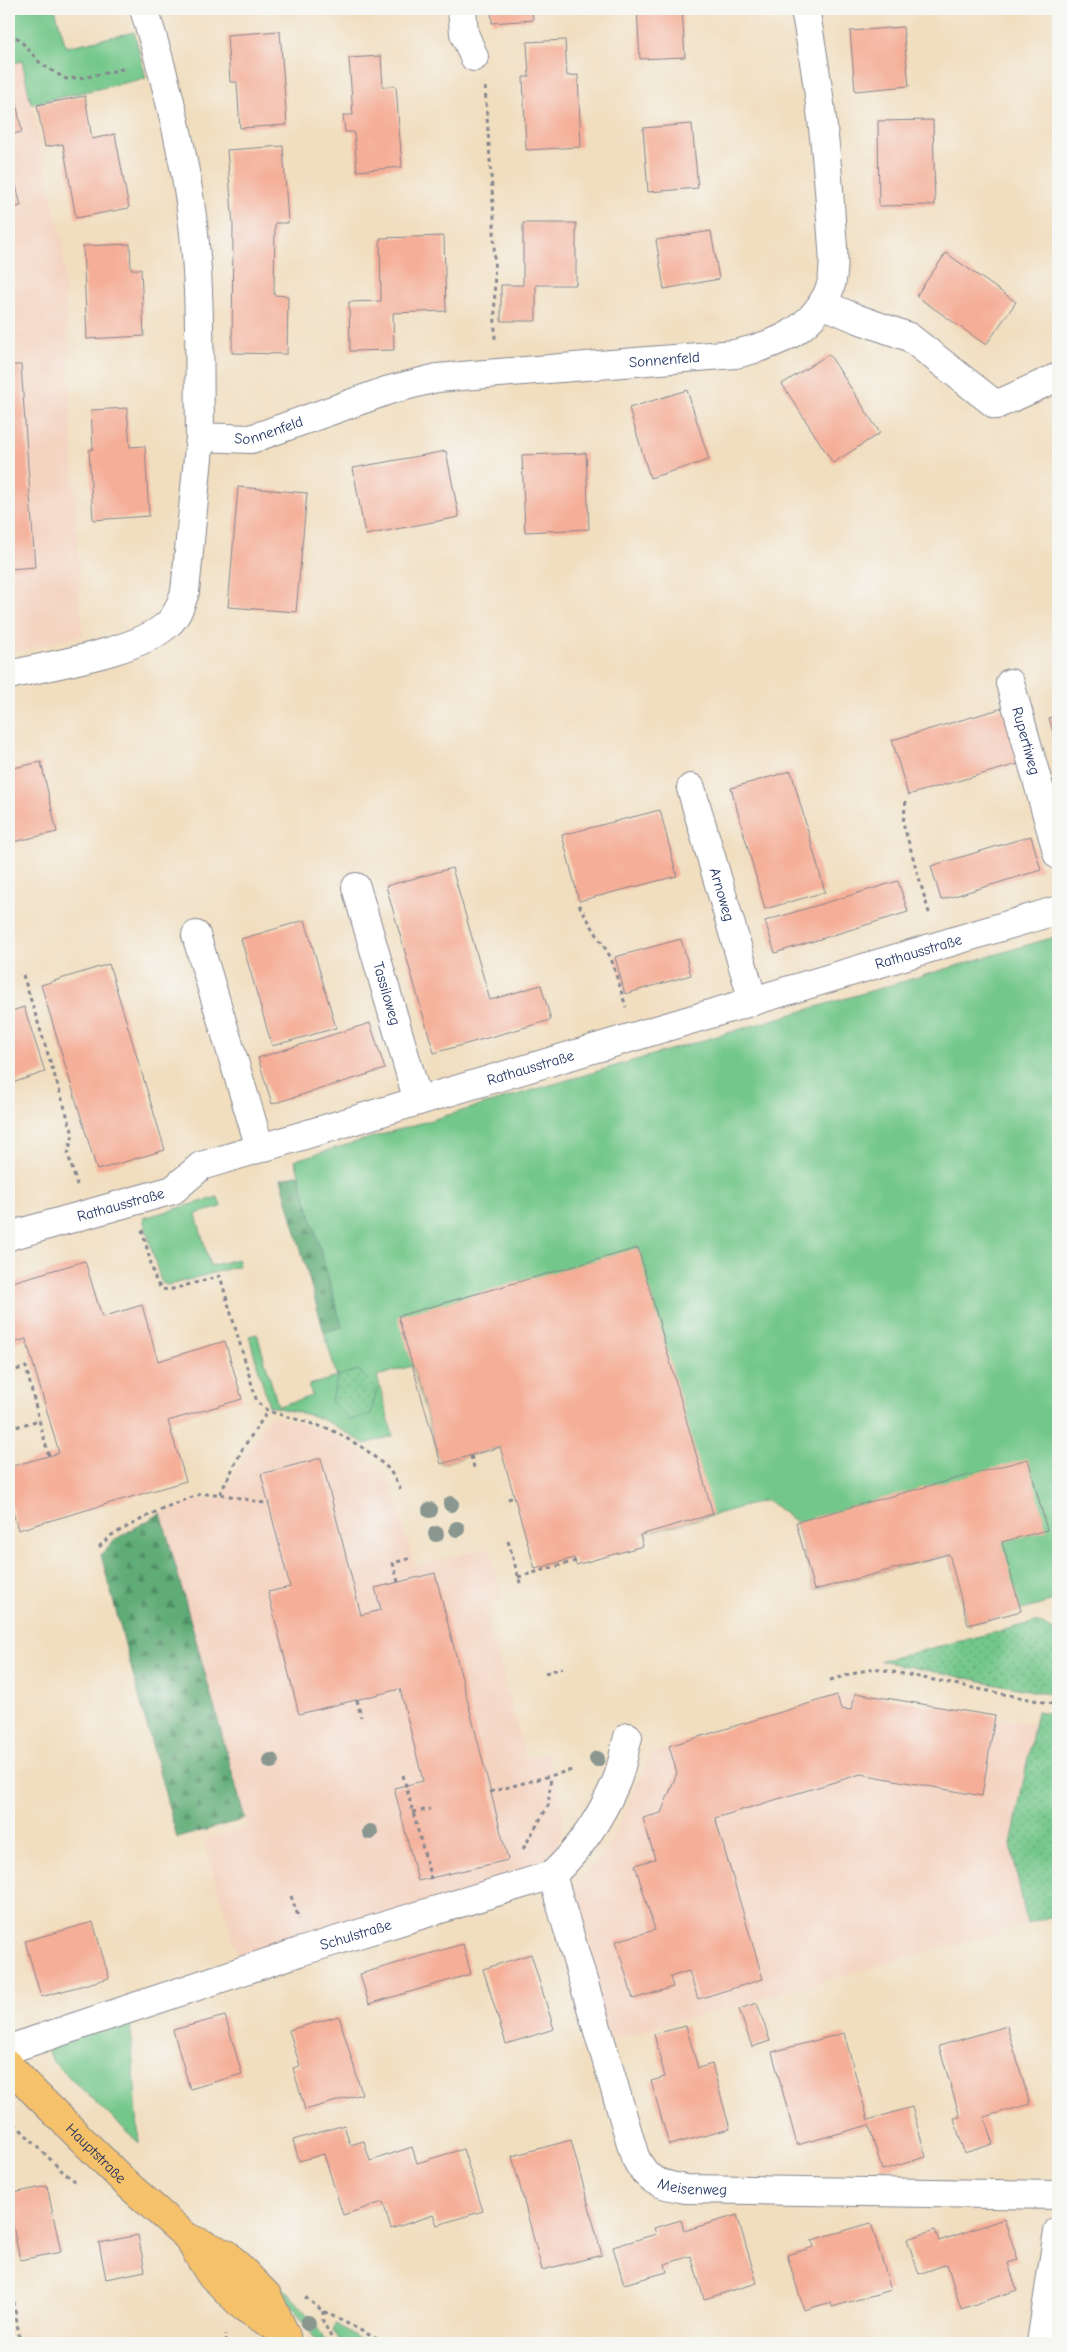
<svg xmlns="http://www.w3.org/2000/svg" width="1067" height="2352" viewBox="0 0 1067 2352" font-family="'Comic Neue',sans-serif">
  <style>
    .built { fill: #f4d3c0 }
    .grass { fill: #73c78a; stroke: #477b74 }
    .forest { fill: url(#forest-firs); stroke: #3c6e6a }
    .park { fill: url(#park-dots); stroke: #477b74 }
    .building { fill: #f5ae97 }
    .lines { fill: none; stroke-linecap: round; stroke-linejoin: round }
    .minor-casing { stroke: #86868e; stroke-width: 30 }
    .major-casing { stroke: #86868e; stroke-width: 30 }
    .path { stroke: #86868e; stroke-width: 3; stroke-dasharray: 4 4; stroke-linecap: butt }
    .minor { stroke: #fff; stroke-width: 28 }
    .major { stroke: #f5c16b; stroke-width: 28 }
    .tree { fill: #8a9791 }
    .labels { text-anchor: middle; dominant-baseline: central; stroke-width: 4.5; stroke-linejoin: round; paint-order: stroke }
    .street-label { font-size: 15px; fill: #1b2f5e; stroke: #f6f6f2 }
  </style>
  <defs>
    <pattern id="forest-firs" width="22" height="20" patternUnits="userSpaceOnUse" patternTransform="scale(1.25)"><rect width="22" height="20" fill="#5eac76"/><path d="M5 1l3.5 6h-7zM16 11l3.5 6h-7z" fill="#4d8c64"/></pattern>
    <pattern id="park-dots" width="8" height="8" patternUnits="userSpaceOnUse" patternTransform="scale(1.25)"><rect width="8" height="8" fill="#73c78a"/><path d="M2 2h.1M6 6h.1" fill="none" stroke="#5ea274" stroke-width="1.8" stroke-linecap="round"/></pattern>
  </defs>
  <rect width="100%" height="100%" fill="#f6f6f2"/>
  <filter id="ink" filterUnits="userSpaceOnUse"><feTurbulence type="fractalNoise" baseFrequency=".02" numOctaves="2"/><feDisplacementMap in="SourceGraphic" scale="10" xChannelSelector="R" yChannelSelector="G"/><feConvolveMatrix kernelMatrix="1 2 1 2 8 2 1 2 1" color-interpolation-filters="sRGB"/></filter>
  <filter id="wash" filterUnits="userSpaceOnUse"><feTurbulence type="fractalNoise" baseFrequency=".0096" numOctaves="4" result="noise"/><feDisplacementMap in="SourceGraphic" scale="20" xChannelSelector="R" yChannelSelector="G"/><feGaussianBlur stdDeviation="1.12" result="paint"/><feColorMatrix in="noise" values="0 0 0 0 0 0 0 0 0 0 0 0 0 0 0 0 0 1.4 0 .05"/><feComposite in="paint" operator="in"/></filter>
  <g filter="url(#wash)">
    <rect width="100%" height="100%" fill="#f1debf"/>
    <path class="built" d="M22,61l41,186 19,388 -73,18v-589z
      M269,1416l26,5 33,11 36,21 21,20 9,20 21,74 74,-20 15,54 -20,6 42,151 21,-6 15,52 1,22 -5,18 -25,28 -294,87 -36,-119 44,-14 -86,-313 38,-14h22l26,-49z
      M855,1693l179,31 -23,121 16,79 -418,117 -41,-149 41,-46 43,-94 185,-57z"/>
    <path class="grass" d="M9,9h46l11,38 68,-15 12,46 -115,26 -9,-43 -13,3z
      M1058,936v664l-90,25 -19,-71 -135,36 -18,-68 -29,-22 -127,35 -140,-88 -59,17 -29,-98 -35,10 16,60 -28,8 -33,-20 -18,-8 -45,-10 -20,-70 8,-2 21,72 34,-10 -3,-11 28,-8 -13,-45 18,-5 -47,-167z
      M218,1197l3,10 -25,7 14,52 27,-7 2,7 -70,19 -5,-1 -4,-5 -17,-61z
      M130,2020l9,123 -88,-83 -3,-9 6,-8z
      M272,2277l39,40 15,26h-8l-25,-36 -23,-26z
      M336,2324l30,19h-25l-8,-13z"/>
    <path class="forest" d="M299,1174l43,153 -18,5 -43,-153z
      M161,1513l84,306 -68,19 -76,-283 13,-15z"/>
    <path class="park" d="M358,1370l19,19 -6,25 -21,6 -19,-19 7,-25z
      M1036,1622l22,11v63l-178,-35z
      M1037,1711l21,4v199l-31,10 -16,-79z"/>
    <g id="blocks">
      <path class="building" d="M491,9h41l1,11 -41,3z
        M637,9h45l3,48 -45,2z
        M903,27l6,59 -54,5 -5,-60z
        M280,31l7,94 -47,3 -3,-46h-7l-3,-47z
        M565,40l2,36 11,-1 3,72 -55,3 -3,-73h6l-2,-35z
        M381,56l2,31 13,-1 6,81 -45,4 -3,-39h-9l-2,-17h10l-4,-57z
        M85,96l7,43 23,-5 14,74 -53,10 -13,-74 -18,3 -8,-42z
        M15,97l7,35 -13,3v-36z
        M933,120l2,85 -56,1 -1,-85z
        M692,124l6,64 -50,4 -5,-64z
        M283,146l5,77h-13l-1,72 14,1 -1,58 -55,-1 1,-127 -6,-76z
        M9,156l12,50 -12,2z
        M523,223h53v62h-40v36h-35v-36h22z
        M711,231l8,48 -55,10 -8,-49z
        M444,236l2,75 -53,2 1,37 -44,1 -1,-49 32,-1 -1,-63z
        M130,244l1,25h10l3,67 -57,3 -4,-93z
        M946,253l70,49 -30,43 -70,-49z
        M829,354l51,79 -47,30 -51,-79z
        M9,365h12l14,202 -26,2z
        M687,390l22,70 -59,18 -21,-70z
        M127,408l3,39 15,-1 4,70 -56,4 -4,-70 4,-1 -2,-39z
        M446,451l13,66 -94,18 -12,-67z
        M586,453l3,76 -64,3 -3,-77z
        M238,487l69,6 -11,119 -68,-5z
        M1003,708l15,56 -110,31 -16,-55z
        M1058,716v34l-9,-32z
        M41,762l16,70 -48,11v-74z
        M791,771l34,121 -60,17 -34,-121z
        M660,810l17,66 -98,25 -17,-66z
        M1031,836l10,34 -100,30 -10,-34z
        M452,868l38,132 51,-15 10,35 -117,33 -48,-167z
        M898,881l10,31 -133,41 -10,-32z
        M305,920l31,108 -64,18 -31,-107z
        M681,939l10,36 -66,19 -10,-37z
        M109,964l56,186 -68,20 -56,-185z
        M24,1007l21,65 -36,12v-72z
        M370,1023l15,46 -113,35 -14,-46z
        M638,1248l75,266 -73,21 3,11 -67,19 -2,-7 -39,11 -35,-122 -59,17 -43,-148z
        M85,1261l17,56 40,-12 16,56 67,-20 17,58 -74,22 18,60 -168,49 -9,-33v-30l50,-14 -33,-114 -17,5v-61z
        M321,1458l40,157 20,-5 -6,-22 60,-15 73,287 -90,21 -24,-93 29,-7 -23,-92 -101,25 -31,-122 22,-5 -29,-113z
        M1028,1459l19,71 -45,12 19,69 -53,14 -19,-71 -135,36 -18,-68z
        M855,1693l140,23 -13,80 -121,-22 -146,44 48,161 -65,20 -9,-28 -19,6 3,10 -40,12 -17,-58 39,-11 -20,-65 20,-6 -12,-41 18,-5 16,-40 -8,-27 168,-51 4,14 11,1z
        M93,1922l16,56 -68,19 -16,-56z
        M463,1944l8,30 -102,30 -9,-30z
        M531,1954l23,75 -48,15 -23,-75z
        M757,2003l13,38 -18,6 -13,-38z
        M225,2016l17,58 -52,15 -17,-59z
        M339,2016l23,78 -57,16 -12,-42 7,-2 -11,-36z
        M686,2026l12,42 14,-4 18,65 -61,16 -18,-64 14,-4 -11,-43z
        M1007,2026l23,78 -46,13 9,27 -29,9 -10,-35 6,-1 -21,-71z
        M844,2033l24,87 44,-13 14,50 -44,13 -13,-45 -72,20 -25,-93z
        M344,2125l6,20 14,-4 6,20 42,-14 5,16 46,-14 20,62 -46,14 -4,-10 -42,14 -8,-27 -40,13 -19,-61 -25,7 -6,-21z
        M571,2140l31,115 -60,15 -30,-114z
        M47,2186l14,66 -41,8 -11,-54v-12z
        M737,2215l20,68 -53,16 -13,-43 -26,8 2,8 -43,12 -11,-37 43,-13 -2,-6 27,-8 3,11z
        M1004,2219l14,41 -10,3 9,27 -56,19 -14,-45 -28,10 -12,-35 28,-9 4,11z
        M871,2223l20,67 -59,17 -1,-5 -27,8 -17,-55 27,-8 -2,-7z
        M138,2235l7,36 -39,8 -7,-36z"/>
    </g>
  </g>
  <g filter="url(#ink)">
    <use href="#blocks" fill-opacity="0" stroke="#86868e" stroke-width="1"/>
    <g class="lines">
      <g class="minor-casing">
        <g id="minor">
          <path id="s1" d="M144,9c22,70 40,142 49,215 8,70 6,143 7,213l51,2 138,-49 48,-12 298,-24c39,-9 73,-21 92,-59 11,-21 5,-52 4,-75 -4,-72 -13,-141 -26,-211"/>
          <path d="M462,9l2,24 10,24"/>
          <path d="M822,304l36,15 51,18 87,68 62,-28"/>
          <path d="M9,675c41,-10 131,-23 160,-52 9,-8 12,-20 16,-31l15,-155"/>
          <path id="s2" d="M1010,683l48,172"/>
          <path id="s3" d="M691,788l62,213"/>
          <path id="s4" d="M356,887l62,214"/>
          <path d="M196,935l64,213"/>
          <path id="s5" d="M9,1236l164,-46 28,-24 857,-256"/>
          <path id="s6" d="M552,1875l83,282c13,26 24,27 51,32l372,6"/>
          <path id="s7" d="M9,2049l290,-97 253,-77c28,-26 49,-58 64,-93 6,-14 8,-31 12,-45"/>
          <path d="M1041,2343l17,-112"/>
        </g>
      </g>
      <g class="major-casing">
        <g id="major">
          <path id="s8" d="M9,2065l24,26 93,92 61,54 22,36 34,34 41,26"/>
          <path d="M187,2237l40,17 40,41 19,41"/>
        </g>
      </g>
      <path class="path" d="M9,33l10,6 22,25 25,15 21,-2 40,-9
        M485,87l9,131 1,122
        M906,801l-3,22 27,93
        M579,905l32,53 15,49
        M23,975l50,159 -5,20 9,31
        M142,1230l14,52 6,7 7,1 51,-14 37,126 11,9 62,18 35,20 24,20 13,22
        M9,1372l17,-5 13,53
        M9,1429l30,-9 10,36
        M471,1456l4,15
        M220,1494l23,-46 25,-37
        M508,1499l7,-2
        M508,1541l13,45
        M99,1547l11,-11 51,-27 39,-15h20l49,10
        M518,1577l58,-16
        M398,1582l-5,-19 18,-5
        M545,1673l18,-5
        M830,1680l44,-12 184,37
        M357,1700l4,17
        M403,1775l28,104
        M490,1792l82,-22
        M413,1812l17,-3
        M523,1849l25,-43 3,-30
        M291,1896l8,23
        M9,2118l52,52 14,11
        M9,2270l11,73
        M305,2297l18,14 62,32
        M323,2311v10l11,22
        M226,2343v-9"/>
      <use href="#minor" class="minor"/>
      <use href="#major" class="major"/>
    </g>
    <g class="tree">
      <circle cx="451" cy="1504" r="8"/>
      <circle cx="430" cy="1510" r="8"/>
      <circle cx="457" cy="1529" r="8"/>
      <circle cx="436" cy="1534" r="8"/>
      <circle cx="597" cy="1759" r="8"/>
      <circle cx="271" cy="1761" r="8"/>
      <circle cx="370" cy="1832" r="8"/>
      <circle cx="308" cy="2323" r="8"/>
    </g>
  </g>
  <g class="labels">
    <g class="street-label">
      <text stroke="none"><textPath href="#s1" startOffset="909">Sonnenfeld</textPath></text>
      <text stroke="none"><textPath href="#s1" startOffset="504">Sonnenfeld</textPath></text>
      <text stroke="none"><textPath href="#s2" startOffset="60">Rupertiweg</textPath></text>
      <text stroke="none"><textPath href="#s3" startOffset="111">Arnoweg</textPath></text>
      <text stroke="none"><textPath href="#s5" startOffset="956">Rathausstraße</textPath></text>
      <text stroke="none"><textPath href="#s4" startOffset="111">Tassiloweg</textPath></text>
      <text stroke="none"><textPath href="#s5" startOffset="551">Rathausstraße</textPath></text>
      <text stroke="none"><textPath href="#s5" startOffset="116">Rathausstraße</textPath></text>
      <text stroke="none"><textPath href="#s7" startOffset="365">Schulstraße</textPath></text>
      <text stroke="none"><textPath href="#s8" startOffset="124">Hauptstraße</textPath></text>
      <text stroke="none"><textPath href="#s6" startOffset="364">Meisenweg</textPath></text>
    </g>
  </g>
  <rect width="1067" height="2352" fill="none" stroke="#f6f6f2" stroke-width="30"/>
</svg>
